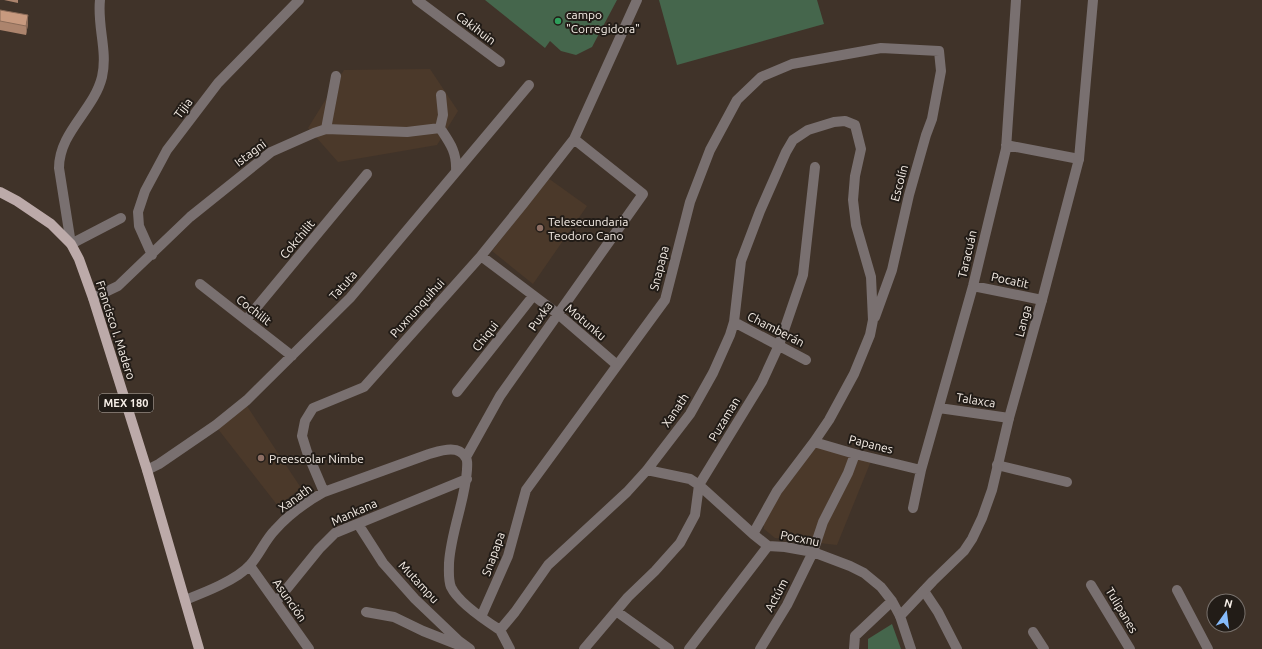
<svg xmlns="http://www.w3.org/2000/svg" width="1262" height="649" viewBox="0 0 1262 649" font-family="Ubuntu,sans-serif">
  <style>
    .built { fill: #4b392a }
    .green { fill: #45664c }
    .lines { fill: none; stroke-linecap: round; stroke-linejoin: round }
    .minor { stroke: #797070; stroke-width: 10 }
    .tertiary { stroke: #797070; stroke-width: 10 }
    .primary { stroke: #bcaaa9; stroke-width: 10 }
    .wall { fill: #ac846d }
    .shaded-wall { fill: #8c6c59 }
    .building { fill: #c89a7f; stroke: #8c6c59 }
    .leisure-dot { fill: #2e9e5b; stroke: #221c17; stroke-width: 1.5 }
    .education-dot { fill: #8d6e63; stroke: #221c17; stroke-width: 1.5 }
    .labels { text-anchor: middle; dominant-baseline: central; stroke-width: 4; stroke-linejoin: round; paint-order: stroke }
    .shield { fill: #221c17; stroke: #b7b0a9; stroke-width: 1 }
    .shield-label { font-size: 11px; font-weight: bold; fill: #f7efe8 }
    .poi-label { font-size: 12px; fill: #f7efe8; stroke: #221c17; text-anchor: start }
    .street-label { font-size: 12px; fill: #f7efe8; stroke: #221c17 }
  </style>
  <rect width="100%" height="100%" fill="#403329"/>
  <path class="built" d="M430,69l28,42 -21,34 -99,17 -30,-34 36,-58z
    M548,178l39,28 -54,78 -41,-33z
    M247,406l54,82 -23,18 -60,-77z
    M817,445l54,16 -34,84 -62,-7 -11,-9v-7l5,-15z"/>
  <path class="green" d="M485,0h132l-25,47 -16,8 -15,-4 -11,-10 -5,7z
    M659,0h158l7,24 -147,41z
    M892,624l9,25h-33v-10z"/>
  <g class="lines">
    <path class="minor" d="M417,0l83,62
      M440,128c10,15 17,24 16,43
      M440,128l3,-13 -2,-20
      M326,129l10,-53
      M1006,145l73,14
      M71,244l50,-26
      M152,255l-13,-29 -1,-14 7,-21 22,-41 51,-67 81,-83
      M481,256l77,58 59,51
      M200,284l92,72
      M973,286l69,14
      M93,298l25,-12 72,-69 81,-65 43,-19 12,-4 81,3 33,-4
      M246,320l121,-146
      M734,322l72,38
      M457,392l76,-96
      M939,408l70,10
      M814,442l41,12 66,16
      M466,457l34,-61 143,-202 -69,-55
      M997,465l70,17
      M147,470l12,-6 57,-39 31,-25 103,-102 179,-213
      M647,470l43,9 9,6 54,49 15,12 17,1 28,5 37,14 14,7 17,14 11,14 8,15
      M324,492l-17,-40 -5,-16 3,-15 8,-13 51,-21 117,-131 42,-52 51,-65 63,-139
      M913,508l8,-38 52,-184 33,-137 10,-149
      M358,524l25,39 32,36 44,42 11,8
      M250,566l59,83
      M1091,585l39,64
      M1177,590l31,59
      M924,591l14,21 19,37
      M185,600c18,-7 52,-20 65,-35 10,-11 15,-25 25,-35 14,-16 31,-28 49,-38l105,-38c11,-3 30,-10 37,4 2,3 1,8 1,12 -2,31 -16,61 -18,93 0,8 -1,17 2,24 7,15 35,34 49,43l15,-18 33,-47 79,-73 20,-22 43,-56 23,-41 17,-38 4,-13 7,-61 19,-50 26,-59 7,-12 15,-10 26,-8 11,-1 10,4 6,24 -6,27 -2,24 3,25 15,52 2,43 -3,15 -16,39 -25,46 -15,22 -37,49 -24,43
      M276,602l43,-53 16,-16 132,-54
      M616,611l53,38
      M366,612l28,5 29,14 38,15
      M481,617l27,-61 18,-66 139,-190 25,-98 20,-52 27,-50 24,-23 31,-13 89,-16 58,3 2,20 -9,48 -6,16 -17,60 -17,75 -17,47
      M500,630l10,19
      M1033,632l11,17
      M584,649l44,-52 27,-26 25,-28 15,-28 4,-30 63,-103 17,-37 24,-70 12,-108
      M689,649l79,-103
      M760,649l27,-44 26,-53 10,-30 25,-49 7,-19
      M854,649l1,-13 37,-35"/>
    <path class="tertiary" d="M71,244l-12,-76c0,-36 35,-58 43,-91 6,-26 -5,-51 -2,-77
      M911,649l-11,-33 33,-35 31,-30 8,-12 10,-21 10,-28 17,-72 33,-118 37,-141 14,-159"/>
    <path class="primary" d="M0,192l17,9 34,23 20,20 8,15 14,39 54,172 52,179"/>
  </g>
  <path class="wall" d="M4,0h14v3z
    M0,10l28,14 -2,11 -26,-5z"/>
  <path class="shaded-wall" d="M28,15v9l-2,11v-9z"/>
  <path class="building" d="M0,10l28,5 -2,11 -26,-5z"/>
  <circle class="leisure-dot" cx="558" cy="21" r="4"/>
  <g class="education-dot">
    <circle cx="540" cy="228" r="4"/>
    <circle cx="261" cy="458" r="4"/>
  </g>
  <g class="labels">
    <rect class="shield" x="99" y="394" width="54" height="18" rx="3"/>
    <g class="shield-label">
      <text x="126" y="403">MEX 180</text>
    </g>
    <g class="poi-label">
      <text x="566" y="14">campo<tspan x="566" dy="14">"Corregidora"</tspan></text>
      <text x="548" y="221">Telesecundaria<tspan x="548" dy="14">Teodoro Cano</tspan></text>
      <text x="269" y="458">Preescolar Nimbe</text>
    </g>
    <g class="street-label">
      <text transform="translate(476 28) rotate(37)">Cakihuin</text>
      <text transform="translate(183 108) rotate(-53)">Tijia</text>
      <text transform="translate(250 153) rotate(-37)">Istagni</text>
      <text transform="translate(899 183) rotate(-75)">Escolín</text>
      <text transform="translate(297 239) rotate(-50)">Cokchilit</text>
      <text transform="translate(967 254) rotate(-77)">Taracuán</text>
      <text transform="translate(659 268) rotate(-76)">Snapapa</text>
      <text transform="translate(1010 280) rotate(12)">Pocatit</text>
      <text transform="translate(343 285) rotate(-48)">Tatuta</text>
      <text transform="translate(417 308) rotate(-48)">Puxnunquihui</text>
      <text transform="translate(254 310) rotate(38)">Cochilit</text>
      <text transform="translate(540 316) rotate(-55)">Puxka</text>
      <text transform="translate(1023 321) rotate(-75)">Langa</text>
      <text transform="translate(586 322) rotate(40)">Motunku</text>
      <text transform="translate(776 329) rotate(27)">Chamberán</text>
      <text transform="translate(116 330) rotate(72)">Francisco I. Madero</text>
      <text transform="translate(485 336) rotate(-52)">Chiqui</text>
      <text transform="translate(976 400) rotate(9)">Talaxca</text>
      <text transform="translate(675 410) rotate(-56)">Xanath</text>
      <text transform="translate(724 419) rotate(-59)">Puzaman</text>
      <text transform="translate(871 444) rotate(14)">Papanes</text>
      <text transform="translate(295 498) rotate(-36)">Xanath</text>
      <text transform="translate(354 512) rotate(-24)">Mankana</text>
      <text transform="translate(800 538) rotate(11)">Pocxnu</text>
      <text transform="translate(493 554) rotate(-70)">Snapapa</text>
      <text transform="translate(419 582) rotate(47)">Mutampu</text>
      <text transform="translate(776 595) rotate(-62)">Actúm</text>
      <text transform="translate(290 600) rotate(55)">Asunción</text>
      <text transform="translate(1122 610) rotate(59)">Tulipanes</text>
    </g>
  </g>
  <g transform="translate(1226 613) rotate(14)"><circle r="19" fill="#221c17" stroke="#77706b"/>
  <path d="M0-3L7 15L0 10L-7 15Z" fill="#86bbfb"/>
  <text y="-6" font-size="11" font-weight="bold" text-anchor="middle" fill="#f7efe8">N</text>
  </g>
</svg>
